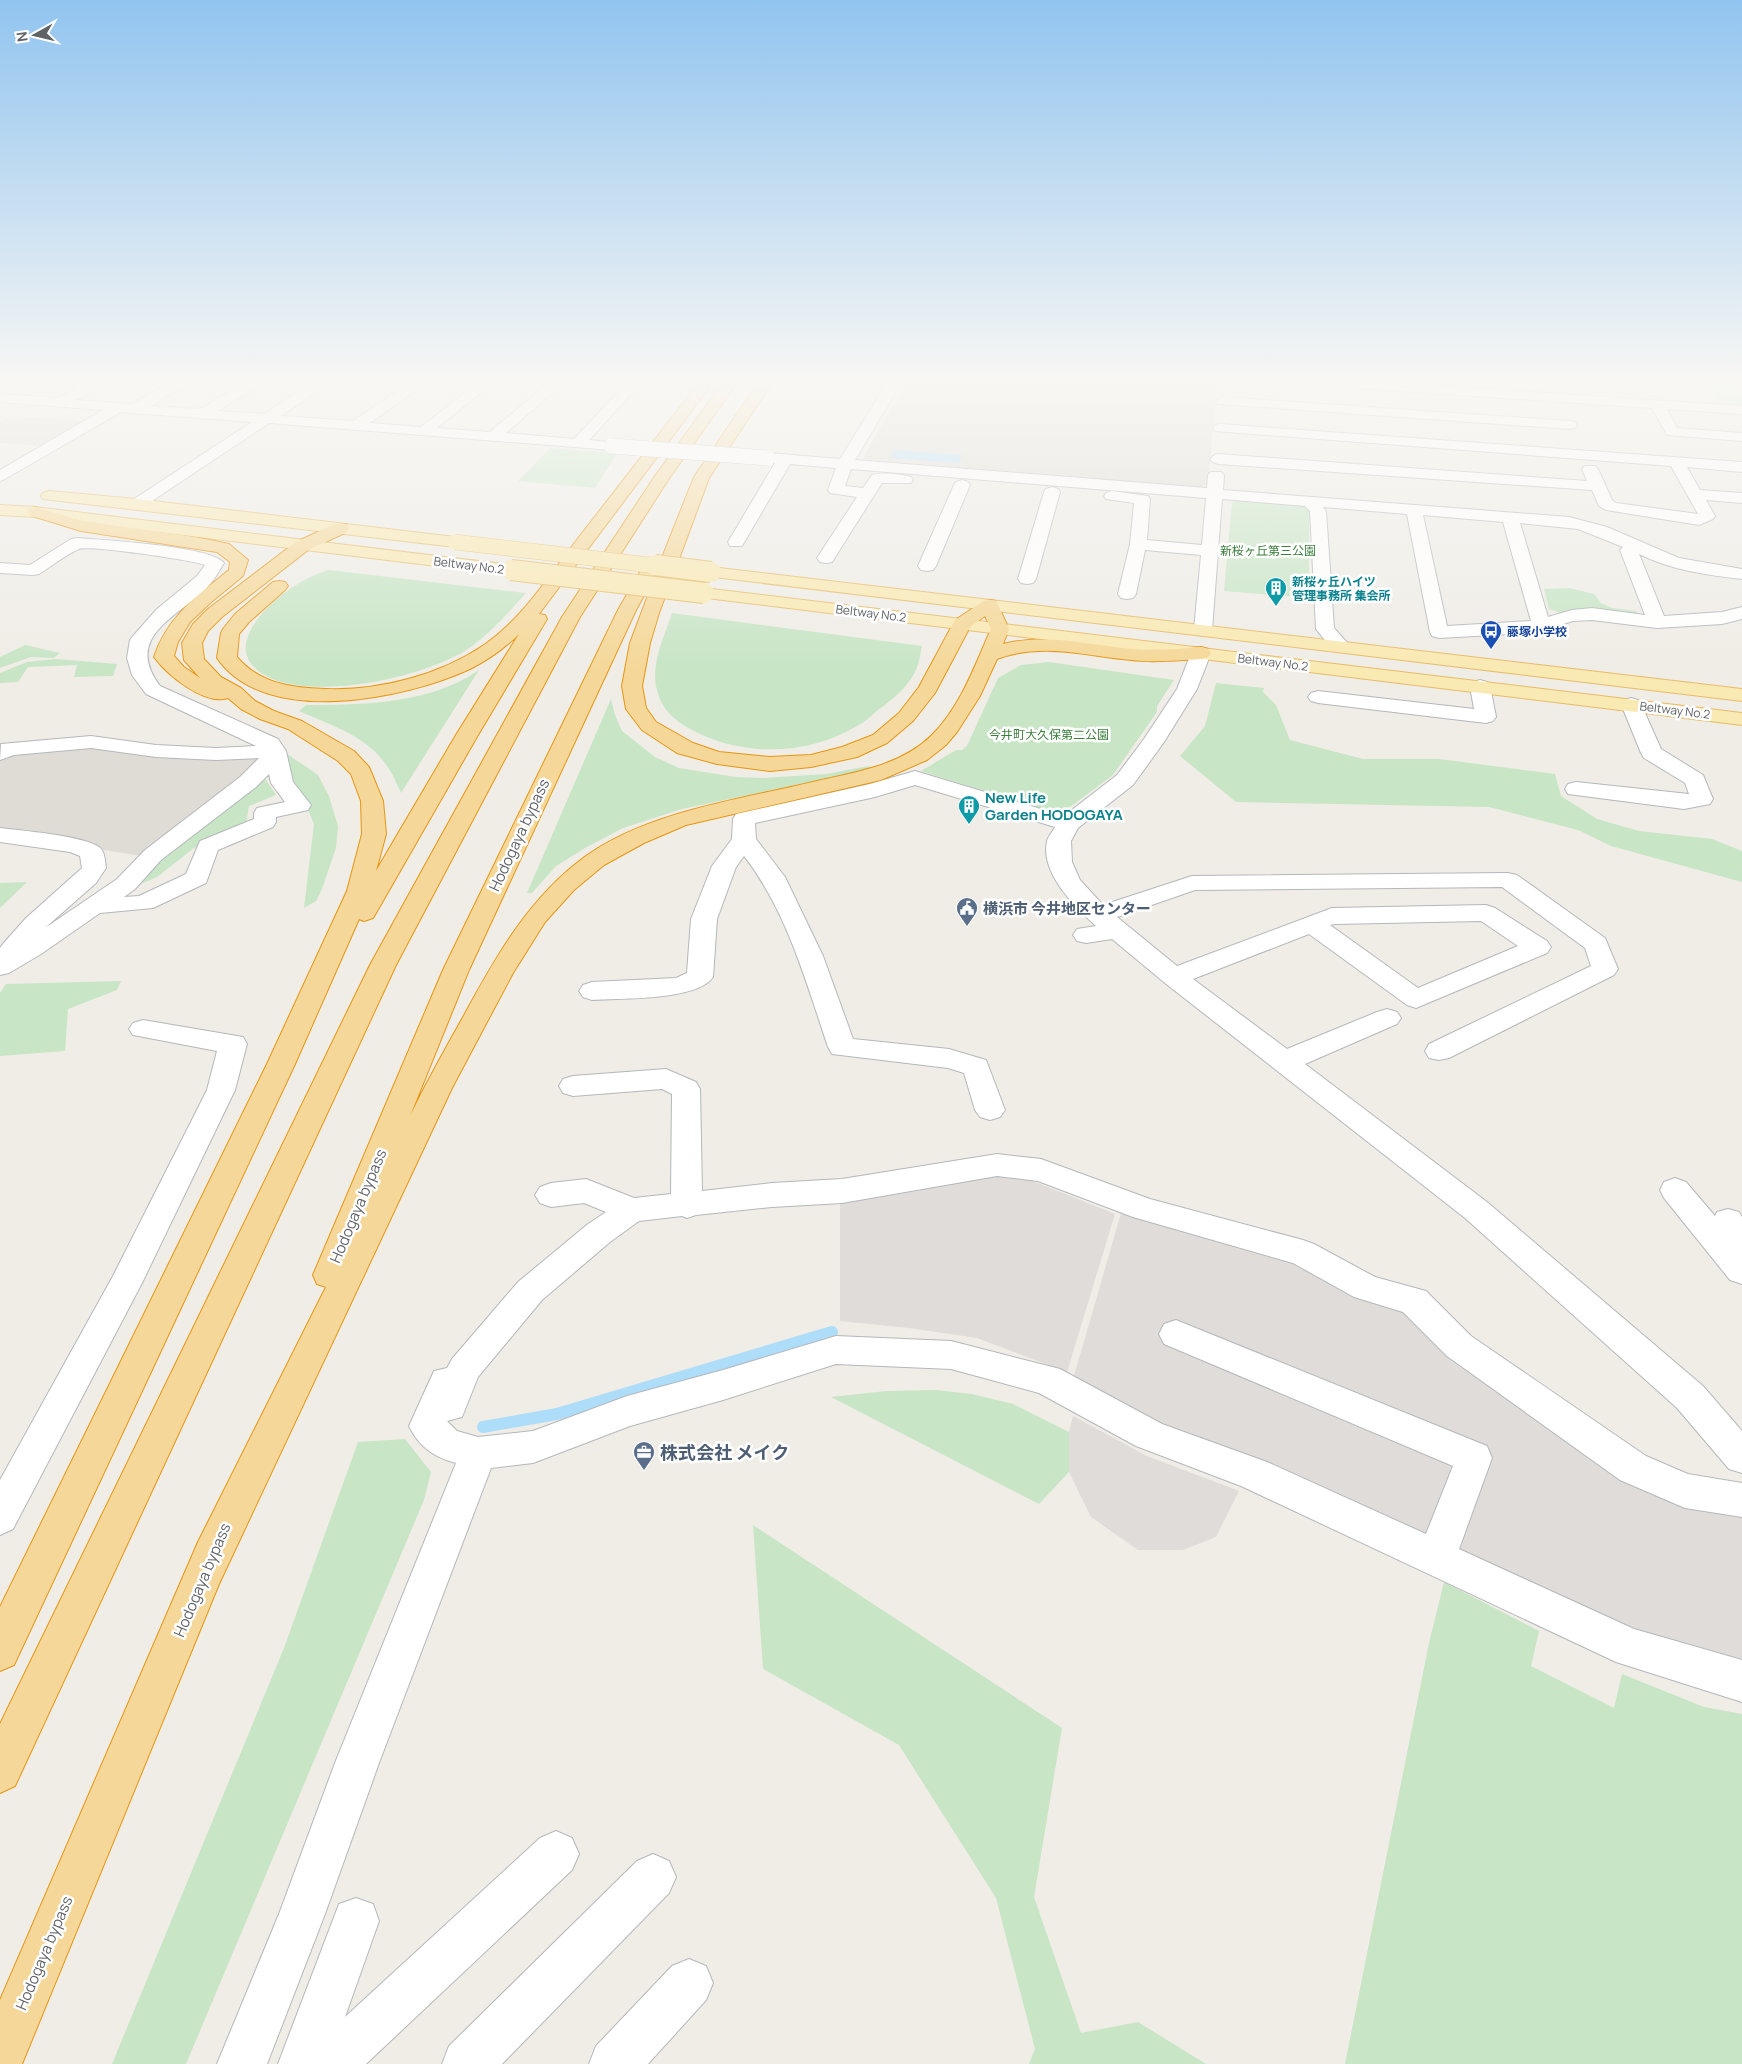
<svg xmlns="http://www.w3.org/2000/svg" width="1742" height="2064" viewBox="0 0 1742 2064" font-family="Manrope,'Noto Sans JP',sans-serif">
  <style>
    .industrial { fill: #dfdcd9 }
    .education { fill: #dfdcd6 }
    .green { fill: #c8e5c6 }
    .water { fill: #aeddf9 }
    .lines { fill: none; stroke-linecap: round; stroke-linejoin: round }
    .stream { stroke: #aeddf9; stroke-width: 12 }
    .minor-casing { stroke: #b4b7bb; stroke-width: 2 }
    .major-casing { stroke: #e7bb69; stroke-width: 2 }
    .highway-casing { stroke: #e59512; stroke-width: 2 }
    .minor { fill: #fff; fill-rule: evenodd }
    .major { fill: #f9e9b3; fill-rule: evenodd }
    .highway { fill: #f5d899; fill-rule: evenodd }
    .minor-bridge-casing { stroke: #b4b7bb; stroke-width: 16; stroke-linecap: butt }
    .major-bridge-far1-casing { stroke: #e7bb69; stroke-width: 16; stroke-linecap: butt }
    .major-bridge-casing { stroke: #e7bb69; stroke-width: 22; stroke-linecap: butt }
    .minor-bridge { stroke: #fff; stroke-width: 15 }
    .major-bridge-far1 { stroke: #f9e9b3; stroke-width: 15 }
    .major-bridge { stroke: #f9e9b3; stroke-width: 20 }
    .labels { text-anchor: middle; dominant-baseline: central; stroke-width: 5; stroke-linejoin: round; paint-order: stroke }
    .far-park-label { font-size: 12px; fill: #3d803c; stroke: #fff }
    .far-street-label { font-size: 12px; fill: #5f6366; stroke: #fff }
    .far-culture-label { font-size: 12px; font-weight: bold; fill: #0d838f; stroke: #fff; text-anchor: start }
    .far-transit-label { font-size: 12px; font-weight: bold; fill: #164399; stroke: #fff; text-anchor: start }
    .culture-label { font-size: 15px; font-weight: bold; fill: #0d838f; stroke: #fff; text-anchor: start }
    .street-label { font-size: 15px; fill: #5f6366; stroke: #fff }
    .service-label { font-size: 15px; font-weight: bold; fill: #4e5e75; stroke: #fff; text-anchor: start }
    .near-service-label { font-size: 18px; font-weight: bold; fill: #4e5e75; stroke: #fff; text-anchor: start }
  </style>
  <rect width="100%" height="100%" fill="#f0ede7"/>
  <path class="industrial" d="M986,1175l42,4 87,35 -48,158 -90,-34 -68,-10 -69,-7v-118l77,-12z
    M1121,1213l71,20 96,23 119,51 54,55 281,152v146l-120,-33 -179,-86 -279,-117 -90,-48z
    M1073,1416l74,40 92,35 -23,46 -33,13h-45l-47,-33 -22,-45v-40z"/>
  <path class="education" d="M908,380h309l-9,104 -8,3 -338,-28z
    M13,416l70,5 -44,25 -39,-3v-21z
    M82,746l179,7 3,6 -117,98 -147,-24v-75l7,-5z"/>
  <path class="green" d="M1701,380h41v28l-22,-2z
    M551,448l66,5 -22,35 -77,-7z
    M1239,500l64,6 6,4v88l-85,-7 8,-89z
    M329,570l197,23c-19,21 -37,42 -60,57 -42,28 -174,58 -213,16 -26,-28 24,-71 48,-84 8,-5 18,-9 28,-12z
    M1570,588l24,6 7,9 11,5 24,3 1,3 -51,-5 -25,4 -12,-4 -5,-20z
    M672,613l250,33c-2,8 -3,19 -7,26 -8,16 -23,28 -37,38 -6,5 -13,12 -21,16 -47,28 -107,31 -157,8 -19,-9 -38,-21 -43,-44 -7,-25 7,-53 15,-77z
    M25,645l35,8 -6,5 -23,-1 -31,11v-11z
    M56,659l61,5 -4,12 -39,1 3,-12 -49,2 -10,15 -18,1v-10l27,-11z
    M1049,662l125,18 -17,26v6l-44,63 -47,35 -12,3 -133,-42 35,-21h6l5,-4 31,-68 23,-13z
    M479,670l-78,123c-4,-8 -7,-17 -12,-24 -19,-32 -58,-44 -90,-58l7,-6c56,0 125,-1 173,-35z
    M1216,683l48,5 -1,4 13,13 14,35 73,19h76l116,15 6,22 36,23 42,12 73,8 30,12v31l-131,-36 -33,-16 -89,-23 -253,-5 -56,-46 25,-30z
    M611,699l4,16 7,16 33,26 24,11 57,9 27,1 63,-4 43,-8 2,3 -189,40 -59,19 -36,19 -31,19 -24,27h-5z
    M287,754l31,21 11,21 9,30 -2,22 -14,41 -6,12 -12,7 10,-84 -8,-19 -26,-41z
    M261,773l15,22 -27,11 -3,18 -52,24 -37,29 -14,6 -11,-3z
    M27,882l-27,26v-25z
    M121,981l-4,9 -49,19 -3,42 -65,5v-63l6,-9z
    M936,1390l36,4 41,10 56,28v40l-30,32 -208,-107 55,-6z
    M405,1439l26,33 -7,28 -238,564h-74l172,-416 74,-206z
    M753,1525l309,203 -28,169 47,136 57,-11 68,42h-177l6,-15 -39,-151 -97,-153 -136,-76z
    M1444,1582l95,49 -8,35 83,42 8,-34 82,33 38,7v350h-397l84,-421z"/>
  <path class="water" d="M894,450l68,5 -3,8 -69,-5z"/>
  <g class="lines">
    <path class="stream" d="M483,1427l74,-13 275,-82"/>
    <g class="minor-casing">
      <path id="minor" d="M95,380h17l-2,3 -34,17 56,4 44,-24h16l-2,3 -40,23 50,3 49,-29h16l-2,3 -45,28 46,3 53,-34h16l-52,36 72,5 61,-41h16l-60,43 51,4 60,-47h15l-59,48 53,4 62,-52h15l-61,53 68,6 56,-59h14l-55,60 28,3 2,3 -2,3 -5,1 -343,-27 -126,84h-12l-2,-3 2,-3 121,-79 -131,-10 -116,67 -5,2v-11l103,-60 -103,-8v-8l58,4z
        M889,380h14l-48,80 352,28 1,-13 3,-3h10l3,3 -1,15 346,27 38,10 72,31 63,11v10c-35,-4 -71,-9 -103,-25l25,62 58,-4 20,-5v12l-20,5 -65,4 -65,-8 -19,1 -41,12 -93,5 -7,-2 -2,-4 -23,-118 -84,-7 3,4 8,117 16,18 -3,4 -7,2 -7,-2 -17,-21 -6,-118 -5,-5 -83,-7 -10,131 -2,4 -7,2 -7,-2 -2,-4 7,-75 -56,-5 -9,44 -3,4 -6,1 -6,-1 -3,-4 12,-50 4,-41 -28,-4 -2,-3 2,-3 6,-2 36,5 2,3 -3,41 55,5 4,-47 -355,-29 -6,17 18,2 9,-13c11,-3 27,-1 39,2l2,3 -2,3h-29l-50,79 -6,1 -6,-1 -3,-4 40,-61 -27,-4 -2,-3 8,-22 -46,-4 -48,82h-12l-2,-4 47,-79 -12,-2 -3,-3 3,-3 5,-2 72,6zM1423,515l80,7 28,99 -84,5zM1520,523l58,6 45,18 -3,3 25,65 -53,-7 -20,2 -24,7z
        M1289,380h64l389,26v8l-75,-5 10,19 65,5v8l-75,-6 -15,-27 -356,-24z
        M1223,397l347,24 5,1 2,3 -2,3 -5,1 -352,-25 -2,-3z
        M1220,424l522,38v10l-55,-5 13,23 42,3v10l-36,-3 9,16 -2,3 -14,6 -93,-15 -7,-4 -7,-16 -374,-26 -5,-2 -3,-3 3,-3 5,-2 369,27 -5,-12 3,-3h10l3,3 14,31 4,3 82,11 -27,-48 -456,-35 -2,-3 2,-3z
        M962,480l6,2 2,3 -34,81 -3,4 -6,1 -6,-1 -3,-4 36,-81 2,-3z
        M1052,487l6,2 2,3 -24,87 -3,4 -6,1 -6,-1 -3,-4 26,-87 2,-3z
        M77,538c25,2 135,8 147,25 -4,6 -8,14 -13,20 -28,33 -90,51 -51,103l118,53 8,12 7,31 18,23 -3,5 -32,7v5l-3,5 -55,23 -12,33 -53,25 -53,5 -59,41 -32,19 -9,2v-27l2,-3 24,-27 56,-50 -2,-12 -10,-4 -70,-10v-14c23,3 80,7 99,19 6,4 6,14 7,21l-10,15 -51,45 72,-49 28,-29 95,-73 19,-19 -43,2 -60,-3 -65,-9 -77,7 -14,5 1,-16 90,-8 65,9 60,3 40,-2 -110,-52 -14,-19 -5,-17 3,-18 3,-4 24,-27 40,-33 8,-11c-14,-5 -115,-20 -126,-16 -14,6 -27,17 -40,25l-6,1 -33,-2v-10l30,2 41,-26zM269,774l2,9 14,19 -28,6 -3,5v6l-54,22 -14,33 -47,22 -15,1 11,-8 26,-29 95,-73z
        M1201,647l7,2 3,4 -14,36 -33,53 -31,43 -55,43 -7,13 1,21 8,18 23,25 89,-29 316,-3 9,2 88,63 13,31 -4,6 -165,83 -10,2 -10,-2 -4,-7 4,-7 162,-78 -6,-18 -83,-61 -307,3 -78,27 60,49 155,-58 154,-3 9,3 52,33 4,6 -4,6 -131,55 -9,-3 -98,-71 -116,45 94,70 90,-37 10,-3 10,3 4,6 -4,6 -92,40 182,138 216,184 39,45v42l-13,-4 -52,-61 -212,-190 -300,-235 -53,-44 -26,4 -9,-2 -4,-6 4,-6 19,-3c-21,-19 -56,-53 -49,-85 1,-4 6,-10 8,-14l-140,-42 -40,12 -120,26 1,16 29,38 38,79 30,83 96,10 37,11 19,50 -5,7 -10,3 -10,-3 -5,-7 -11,-37 -16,-5 -116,-14 -4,-7c-22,-65 -41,-136 -84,-191l-8,11 -19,52 -4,58c-16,24 -93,21 -121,23l-9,-3 -4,-6 4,-6 9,-3 84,-4 11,-5 4,-54 21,-53 20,-27 1,-20 3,-5 134,-30 45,-13 149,45 53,-41 27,-36 33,-50 14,-36 3,-4zM1481,921l37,25 -100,42 -88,-63 5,-1z
        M1480,680l7,2 3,4 6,31 -3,4 -7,2 -168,-20 -7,-2 -3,-4 3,-4 7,-2 156,18 -4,-23 3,-4z
        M1631,698l7,2 3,4 20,45 42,26 10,24 -3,5 -26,5 -116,-15 -3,-5 3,-5 8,-2 113,12 -4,-11 -41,-25 -3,-5 -20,-49 3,-4z
        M143,1020l100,17 4,7 -12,46 -93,193 -129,246 -13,6v-55l113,-204 94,-186 10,-39 -84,-16 -4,-6 4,-6z
        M666,1069l30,13 4,7 2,102 70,-8 70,-4 155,-25 44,5 109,40 153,41 11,4 61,33 51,14 45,45 175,120 42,18 54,9v34l-57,-9 -65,-28 -173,-124 -44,-44 -49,-15 -61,-34 -160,-46 -95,-36 -41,-5 -155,27 -70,4 -76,8 -9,3 -5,-2 -43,5 -29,21 -68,58 -64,77 -16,40 -15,4 10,10 21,6 55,-6 94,-35 96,-26 113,-34 115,5 109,28 102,55 105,38 159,72 27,-68 -289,-122 -5,-10 5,-10 12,-4 311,126 5,12 -33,91 175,80 108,31v42l-126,-40 -375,-176 -105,-40 -97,-53 -88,-24 -115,-5 -113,36 -93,26 -97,37 -42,5 -112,295 -54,151 -58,150h-50l62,-150 56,-151 121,-300c-22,-6 -37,-16 -47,-37l25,-55 13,-3 5,-9 66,-77 70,-58 18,-12 -22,-9 -33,4 -11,-4 -5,-8 5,-8 11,-4 35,-4 48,19 37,-4 1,-100 -10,-5 -89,7 -10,-3 -4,-7 4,-7 10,-3z
        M1675,1178l11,4 29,34 2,-4 11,-3 11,3 3,5v67l-12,-4 -66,-82 -4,-8 4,-8z
        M556,1831l16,7 7,16 -7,16 -206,194h-88l61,-160 17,-6 17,6 6,17 -34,96 195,-179z
        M653,1854l16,7 7,16 -7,16 -167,171h-60l7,-18 188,-185z
        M689,1959l17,7 7,17 -7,17 -58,64h-59l7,-18 76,-80z"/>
    </g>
    <g class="major-casing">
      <path id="major" d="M49,491l88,8 318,38 6,1 2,4 -2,4 -6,1 -412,-48 -2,-3 2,-3z
        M0,505l35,2 476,58 6,1 3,4 -3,4 -6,1 -476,-58 -35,-2z
        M711,567l1031,122v12l-1037,-125 -3,-4 3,-4z
        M704,588l1038,125v12l-1044,-128 -3,-4 3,-4z"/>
    </g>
    <g class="highway-casing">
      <path id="highway" d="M701,380h14l-176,234 6,1 2,4 -69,116 -102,178 -3,5 -9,3 -5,-2 -64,145 -281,601 -14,6v-64l267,-543 80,-173 15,-57 -1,-33 -10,-27 -13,-13 -50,-32 -28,-10 -19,-10 -13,-11c-23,8 -61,-23 -74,-41 13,-40 43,-61 75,-87l1,-8 -13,-10 -136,-21 -52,-16 -2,-3 2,-3 6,-2 48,14 112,16 34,7 19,16 -5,16 -33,27 -20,19 -12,20 -4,14 10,11 16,11 -16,-18 -2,-17 11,-19 15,-15 88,-67 39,-18h12l2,4 -2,4 -39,18 -86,67 -14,14 -6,12 2,16 17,18 20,11 14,13 19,10 28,10 52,30 15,16 14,34 3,33 -10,37 80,-136 63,-101c-14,14 -31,26 -49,35 -65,30 -205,59 -253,-11l4,-25 2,-4 12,-15 38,-32 6,-1 6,1 3,4 -3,4 -36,32 -10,12 -2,23c23,27 55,31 89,32 53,2 114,-14 158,-44 38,-26 64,-68 92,-104 42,-54 84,-108 125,-161z
        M725,380h14l-69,97 -90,140 -184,348 -381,821 -15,7v-69l370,-759 192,-348 93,-141z
        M760,380h14l-65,98 -50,135 -9,30 -8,43 4,22 10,14 37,21 26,9 51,5 41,-2 31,-8 31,-12 26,-22 20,-26 36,-67 29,-19 6,-1 6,1 13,28 -6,15c44,-11 86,1 129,5 23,2 46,0 69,-2l7,2 3,4 -3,4 -7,2c-23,1 -46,4 -70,1 -46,-4 -89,-18 -134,-1l-17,37 -23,36 -11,13 -19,15 -46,20 -195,45 -42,18 -40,22 -30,25 -29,32 -32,51 -61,115 -233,496 -197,480h-22v-64l198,-458 128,-255 -9,-3 -4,-9 130,-305 175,-360 30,-52 6,-1 7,3 33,-83zM656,574l-26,69 -8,43 4,23 16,21 35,23 40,11 53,7 41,-4 46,-10 30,-14 26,-22 22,-28 35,-66 15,-11 6,13c-16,36 -30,77 -59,106 -30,30 -75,37 -115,46 -75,18 -168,30 -231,75 -57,41 -91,102 -124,163 -18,32 -36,64 -52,97l59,-146 167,-360z"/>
    </g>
    <use href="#minor" class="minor"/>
    <use href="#major" class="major"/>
    <use href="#highway" class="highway"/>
    <g class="minor-bridge-casing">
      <path id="minor-bridge" d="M612,446l156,12"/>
    </g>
    <g class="major-bridge-far1-casing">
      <path id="major-bridge-far1" d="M455,542l211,25"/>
    </g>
    <g class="major-bridge-casing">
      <path id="major-bridge" d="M655,565l56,7
        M511,570l193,23"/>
    </g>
    <use href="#minor-bridge" class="minor-bridge"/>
    <use href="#major-bridge-far1" class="major-bridge-far1"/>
    <use href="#major-bridge" class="major-bridge"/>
  </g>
  <linearGradient id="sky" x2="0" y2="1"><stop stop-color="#91c4ef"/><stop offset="0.57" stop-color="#f8f7f4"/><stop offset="1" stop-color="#f8f7f4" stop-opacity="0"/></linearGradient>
  <rect width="1742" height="669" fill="url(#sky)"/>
  <defs>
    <g id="building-pin" transform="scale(1.125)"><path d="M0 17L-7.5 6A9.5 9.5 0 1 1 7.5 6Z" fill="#0f9aa8" stroke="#fff"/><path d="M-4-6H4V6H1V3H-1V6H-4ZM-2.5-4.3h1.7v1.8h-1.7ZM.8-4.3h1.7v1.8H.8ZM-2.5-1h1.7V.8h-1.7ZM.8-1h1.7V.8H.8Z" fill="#fff"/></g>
    <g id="bus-pin" transform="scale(1.125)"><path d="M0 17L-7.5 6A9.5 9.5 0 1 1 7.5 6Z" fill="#1a4fb4" stroke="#fff"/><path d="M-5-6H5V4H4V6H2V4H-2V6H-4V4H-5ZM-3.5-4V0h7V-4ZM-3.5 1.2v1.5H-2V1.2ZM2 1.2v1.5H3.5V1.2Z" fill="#fff"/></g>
    <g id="civic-pin" transform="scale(1.125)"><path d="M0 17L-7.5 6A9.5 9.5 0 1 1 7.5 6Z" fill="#5c6f8a" stroke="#fff"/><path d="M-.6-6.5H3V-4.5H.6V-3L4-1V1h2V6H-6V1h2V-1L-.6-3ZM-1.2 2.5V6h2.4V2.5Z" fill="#fff"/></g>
    <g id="office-pin" transform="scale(1.125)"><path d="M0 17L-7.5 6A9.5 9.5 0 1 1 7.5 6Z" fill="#5c6f8a" stroke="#fff"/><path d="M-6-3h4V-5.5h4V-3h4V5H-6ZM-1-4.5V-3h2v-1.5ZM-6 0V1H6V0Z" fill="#fff"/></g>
  </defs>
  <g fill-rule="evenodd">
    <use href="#building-pin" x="1276" y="588"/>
    <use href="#bus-pin" x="1491" y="631"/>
    <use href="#building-pin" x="969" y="806"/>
    <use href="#civic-pin" x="967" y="908"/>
    <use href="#office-pin" x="644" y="1452"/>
  </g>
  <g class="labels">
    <g class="far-park-label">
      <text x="1268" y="550">新桜ヶ丘第三公園</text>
      <text x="1049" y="734">今井町大久保第二公園</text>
    </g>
    <g class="far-street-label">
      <text transform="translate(469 565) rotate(7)">Beltway No.2</text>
      <text transform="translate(871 613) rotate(7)">Beltway No.2</text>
      <text transform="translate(1273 662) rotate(7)">Beltway No.2</text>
      <text transform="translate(1675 710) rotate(7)">Beltway No.2</text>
    </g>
    <g class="far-culture-label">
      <text x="1292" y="581">新桜ヶ丘ハイツ<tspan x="1292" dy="14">管理事務所 集会所</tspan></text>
    </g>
    <g class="far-transit-label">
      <text x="1507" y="631">藤塚小学校</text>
    </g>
    <g class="culture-label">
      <text x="985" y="797">New Life<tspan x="985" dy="17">Garden HODOGAYA</tspan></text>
    </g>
    <g class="street-label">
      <text transform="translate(519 835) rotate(-65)">Hodogaya bypass</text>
      <text transform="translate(358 1206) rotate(-67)">Hodogaya bypass</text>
      <text transform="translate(202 1580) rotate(-67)">Hodogaya bypass</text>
      <text transform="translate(44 1953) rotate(-67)">Hodogaya bypass</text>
    </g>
    <g class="service-label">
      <text x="983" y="908">横浜市 今井地区センター</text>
    </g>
    <g class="near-service-label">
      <text x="660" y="1452">株式会社 メイク</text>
    </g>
  </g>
  <g transform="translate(35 35) rotate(262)" stroke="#ffffff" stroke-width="4" paint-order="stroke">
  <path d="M0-4L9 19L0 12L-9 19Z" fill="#5f6366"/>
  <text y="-8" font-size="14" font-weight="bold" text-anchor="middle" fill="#5f6366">N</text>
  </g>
</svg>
